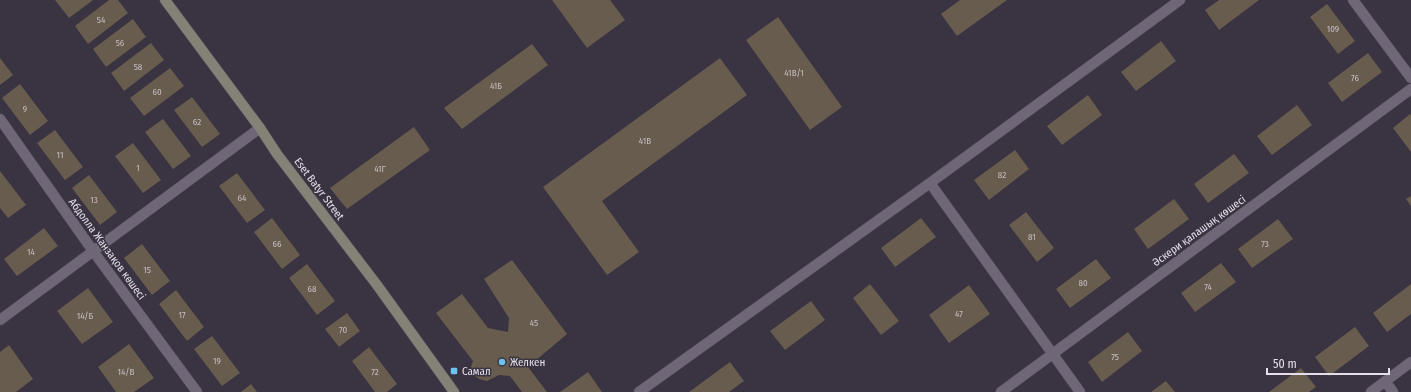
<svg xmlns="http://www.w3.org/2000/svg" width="1411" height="392" viewBox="0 0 1411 392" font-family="'Fira Sans Condensed',sans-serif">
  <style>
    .building { fill: #675c4d }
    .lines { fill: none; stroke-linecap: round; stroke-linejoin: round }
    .street-casing { stroke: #58515e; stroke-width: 11 }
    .secondary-casing { stroke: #58515e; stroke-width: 11 }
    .street { stroke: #6f6777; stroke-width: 10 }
    .secondary { stroke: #848276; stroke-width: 10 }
    .poi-dot { fill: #6ac3f1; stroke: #3a3341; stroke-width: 1.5 }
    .labels { text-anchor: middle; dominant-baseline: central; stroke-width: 3; stroke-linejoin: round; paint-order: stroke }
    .number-label { font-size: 9px; fill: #c5bec1 }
    .street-label { font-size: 11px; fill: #e4dfe8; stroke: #3a3341 }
    .poi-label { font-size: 11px; fill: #e4dfe8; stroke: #3a3341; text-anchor: start }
  </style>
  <rect width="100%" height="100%" fill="#3a3341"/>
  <path class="building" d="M55,0h38l-24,18z
    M109,0h9l10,13 -40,31 -13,-18z
    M552,0h58l15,20 -38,28z
    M960,0h47l-50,36 -16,-22z
    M1219,0h40l-40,30 -14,-20z
    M1327,4l28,37 -17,13 -28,-37z
    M778,17l64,90 -32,23 -64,-90z
    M133,19l13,18 -40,30 -13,-18z
    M1161,41l15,20 -40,30 -15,-19z
    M151,43l13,17 -40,31 -13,-18z
    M532,44l16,21 -86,64 -18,-21z
    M1368,53l14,19 -40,30 -14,-19z
    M0,58l13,17 -13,10z
    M720,58l27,37 -145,106 37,51 -32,23 -64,-88z
    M170,68l14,18 -40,30 -14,-18z
    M20,84l28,37 -18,14 -28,-37z
    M1088,95l14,20 -40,30 -15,-19z
    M192,97l28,37 -18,13 -28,-37z
    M1297,105l15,20 -40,30 -15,-19z
    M1410,114l1,1v37l-18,-24z
    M163,119l28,37 -18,13 -28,-37z
    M414,127l16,23 -83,59 -17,-21z
    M55,130l28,37 -18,13 -28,-37z
    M133,143l28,37 -18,13 -28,-37z
    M1015,150l14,19 -40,31 -15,-20z
    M1234,154l15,19 -41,30 -14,-19z
    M0,171l26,34 -18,13 -8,-10z
    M237,173l28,37 -18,13 -28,-37z
    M89,175l28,37 -17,13 -28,-37z
    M1411,196v10l-5,-7z
    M1174,199l15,20 -41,30 -14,-20z
    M1026,212l28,36 -17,14 -28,-37z
    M272,218l28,37 -18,14 -28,-37z
    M921,218l15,19 -41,30 -14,-19z
    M1278,219l15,20 -41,29 -14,-19z
    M44,228l14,18 -41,30 -13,-17z
    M142,244l28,37 -18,14 -28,-37z
    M1096,259l15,19 -41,30 -14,-19z
    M512,260l55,74 -39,33 19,25h-25l-12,-16 -11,-1 -12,6 -8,-2 -5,-4 -3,-8 2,-6 -37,-48 26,-19 26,34 20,4 1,-14 -25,-39z
    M1221,263l15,19 -41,30 -14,-19z
    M307,264l28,37 -18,14 -28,-37z
    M870,284l29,37 -18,14 -28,-37z
    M1411,284v30l-24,18 -14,-19z
    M969,285l21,29 -41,29 -20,-28z
    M88,288l25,34 -31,22 -25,-33z
    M176,290l28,37 -17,14 -28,-37z
    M811,301l14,19 -40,30 -15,-19z
    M347,313l13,18 -21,16 -14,-18z
    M1355,327l14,19 -40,30 -14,-19z
    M1128,332l14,19 -40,31 -14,-20z
    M212,336l28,37 -18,13 -28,-37z
    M129,344l25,34 -20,14h-18l-18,-25z
    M9,345l24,34 -17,13h-16v-40z
    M369,347l28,37 -10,8h-12l-23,-31z
    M730,362l14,19 -15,11h-40z
    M1301,368l15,19 -7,5h-40z
    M588,372l14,20h-42z
    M1166,381l9,11h-24z
    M251,384l6,8h-16z"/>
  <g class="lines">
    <g class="street-casing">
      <path id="street" d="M1353,0l58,78
        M0,119l93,132 104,141
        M930,183l150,209
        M0,320l260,-192
        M1385,381l8,11
        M639,392l291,-209 250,-183
        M1001,392l410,-303
        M1371,392l40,-30"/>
    </g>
    <g class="secondary-casing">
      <path id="secondary" d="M165,0l95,128 17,26 100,131 77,107"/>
    </g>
    <use href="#street" class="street"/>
    <use href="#secondary" class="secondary"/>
  </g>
  <g class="poi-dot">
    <circle cx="502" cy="362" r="4"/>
    <rect x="450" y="367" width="8" height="8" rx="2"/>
  </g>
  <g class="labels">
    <g class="number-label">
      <text x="101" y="20">54</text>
      <text x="1333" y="29">109</text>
      <text x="120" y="43">56</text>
      <text x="138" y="67">58</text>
      <text x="794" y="73">41В/1</text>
      <text x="1355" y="78">76</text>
      <text x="496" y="86">41Б</text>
      <text x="157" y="92">60</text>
      <text x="25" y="109">9</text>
      <text x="197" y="122">62</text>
      <text x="645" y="141">41В</text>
      <text x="60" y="155">11</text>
      <text x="138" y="168">1</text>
      <text x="380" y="169">41Г</text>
      <text x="1002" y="175">82</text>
      <text x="242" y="198">64</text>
      <text x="94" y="200">13</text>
      <text x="1032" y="237">81</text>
      <text x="277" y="244">66</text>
      <text x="1265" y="244">73</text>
      <text x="31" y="252">14</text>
      <text x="147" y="270">15</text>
      <text x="1083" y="283">80</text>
      <text x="1208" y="287">74</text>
      <text x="312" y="289">68</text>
      <text x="959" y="314">47</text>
      <text x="182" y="315">17</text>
      <text x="85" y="316">14/Б</text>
      <text x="534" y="323">45</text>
      <text x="343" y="330">70</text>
      <text x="1115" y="357">75</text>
      <text x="217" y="361">19</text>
      <text x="126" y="372">14/В</text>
      <text x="375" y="372">72</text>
    </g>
    <g class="street-label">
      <text transform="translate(319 189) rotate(53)">Eset Batyr Street</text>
      <text transform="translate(1199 231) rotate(-36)">Әскери қалашық көшесі</text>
      <text transform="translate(107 249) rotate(54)">Абдолла Жанзақов көшесі</text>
    </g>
    <g class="poi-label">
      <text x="510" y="362">Желкен</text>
      <text x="462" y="371">Самал</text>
    </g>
  </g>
  <path d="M1267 368v6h122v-6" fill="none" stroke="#e4dfe8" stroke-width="2"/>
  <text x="1273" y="368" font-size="12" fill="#e4dfe8" stroke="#3a3341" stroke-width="3" paint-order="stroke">50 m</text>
</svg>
